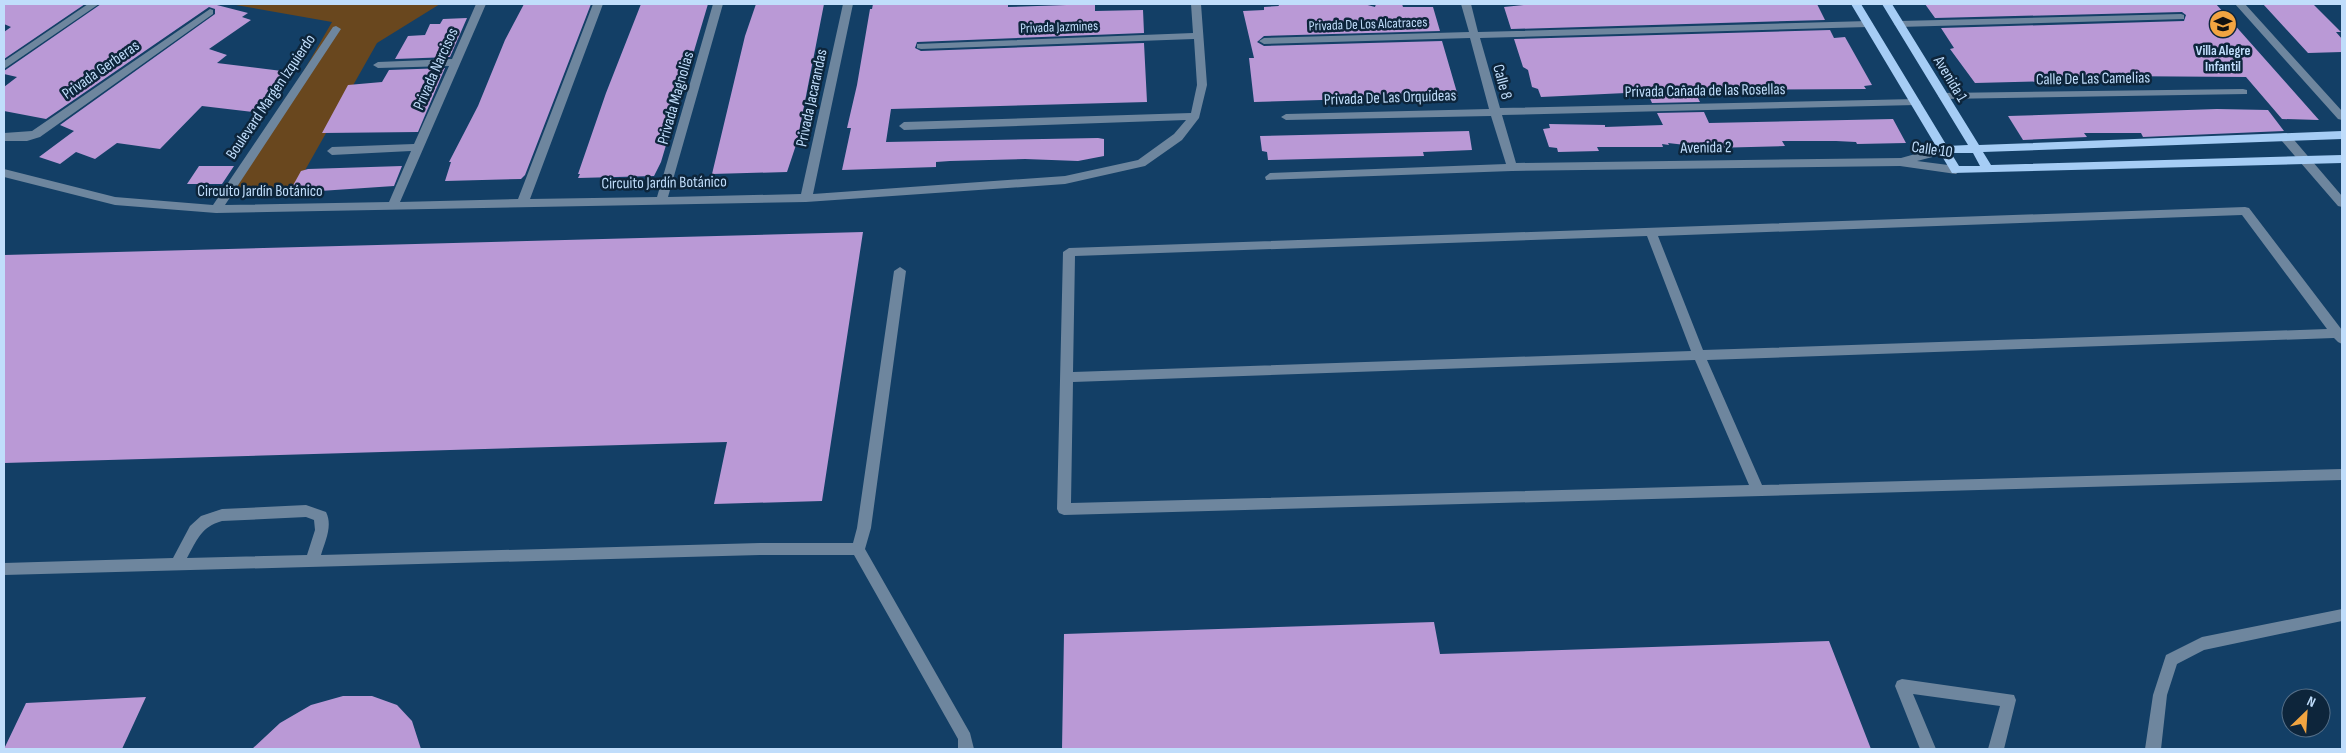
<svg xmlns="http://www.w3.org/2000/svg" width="2346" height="753" viewBox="0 0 2346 753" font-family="'Sofia Sans Condensed',sans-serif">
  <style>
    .green { fill: #69471e }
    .building { fill: #ba99d6 }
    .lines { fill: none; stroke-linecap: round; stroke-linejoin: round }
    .minor { fill: #6e869e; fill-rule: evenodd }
    .major { fill: #a6cdf5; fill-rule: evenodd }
    .labels { text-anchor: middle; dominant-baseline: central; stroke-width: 5; stroke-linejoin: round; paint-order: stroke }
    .far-street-label { font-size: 14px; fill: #c0ddfb; stroke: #0d253b }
    .far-poi-label { font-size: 14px; font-weight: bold; fill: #c0ddfb; stroke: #0d253b }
    .street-label { font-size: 16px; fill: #c0ddfb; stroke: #0d253b }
  </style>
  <rect width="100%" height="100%" fill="#133f66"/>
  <path class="green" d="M230,4h210l-63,39 -86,152 -58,-1 99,-172z"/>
  <path class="building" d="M4,4h81l-81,55v-27l7,-5 -7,-3z
    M101,4h112l35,9 -6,4 9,3 -42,29 18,6 -10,8 73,9 -37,40 -51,-6 -42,43 -43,-6 -22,16 -19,-7 -16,12 -21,-7 35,-26 -14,-6 155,-111v-5l-6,-2 -163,112 -42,-8v-24l13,-10 -13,-3v-3z
    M524,4h67l-66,171 -4,4 -76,2 6,-19h-2l29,-56 27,-66z
    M641,4h67l-47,158 -7,14 -76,2 2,-4h-2l28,-81z
    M756,4h68l-27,138 -10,30 -75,2 33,-138z
    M873,4h135v3l87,-3v7l48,-1 1,23 -227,9 -2,6 6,3 223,-8 3,59 -256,7 -5,33 212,-4 6,1v17l-26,5 -53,-2 -75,2 -14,1v5l-94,3 9,-42h-4l10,-43 13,-76h2z
    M1278,4h86l11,3 1,-3h26l1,3h30l7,24 -176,5 -7,6 7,4 178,-5 16,55 -204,6 -5,-44h5l-11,-47 21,-1v-3l15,-1z
    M1535,4h282l8,16 -314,9 -7,-22z
    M1925,4h291l103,116 -37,-1 -36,-42 -139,-1v3l-7,1 -125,3 -25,-34 4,-1 -13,-20 243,-7 2,-6 -4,-3 -247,6z
    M2263,4h50l28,28h-5l6,7v13l-34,1z
    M467,18l-17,39 -55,2 13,-23 17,-1 5,-11h10l3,-5z
    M1830,30l4,8 11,-1 27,48 -8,1 2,3 -172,1 6,12 -48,1 -5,-11 -106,5 -3,-8 -6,-2 -4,-17 -5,-3 -9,-28z
    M445,68l-27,64 -96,1 26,-48 34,-3 7,-12z
    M2217,109l51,1 16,21 -141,6 -2,-4h-57l3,4 -64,3 -15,-24z
    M1704,112l5,11 184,-4 13,24 -49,1 -1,-2 -20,-1h-54l3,5 -73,2 -44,-5 1,2 -7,-1 1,3h-66l2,4 -41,1 -1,-4 -8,-1 -6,-18 7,-1 -1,-4 56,1v2l58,-2 -6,-12z
    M1469,131l3,19 -49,2 1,4 -156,4 -1,-8 -5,-1 -2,-15z
    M199,166h35l-12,18h-35z
    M402,166l-8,20 -74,5 1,-3 -30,1 10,-18 7,-2z
    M863,232l-41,269 -108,3 13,-62 -723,21v-208z
    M1434,622l6,32 389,-13 42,108h-809l2,-115z
    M343,696h29l25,9 15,16 9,28h-169l28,-26 31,-18z
    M146,697l-24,52h-118l22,-46z"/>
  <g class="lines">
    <path class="minor" d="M88,4h11l-95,65v-8z
      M476,4h10l-86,198 118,-3 75,-195h10l-73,195 127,-2 56,-193h10l-55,193 133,-3 42,-190h10l-40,190 252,-18 73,-16 36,-26 12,-14 -282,10 -5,-4 5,-4 287,-9 6,-28 -3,-46 -273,10 -4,-1v-4l276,-11 -2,-29h10l6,81 -8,33 -17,22 -37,26 -80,18 -259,18 -590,11 -101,-8 -111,-28v-8l111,28 98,8 120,-178 3,-1 5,3 -116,176 164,-3 22,-51 -79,4 -5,-4 5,-4 82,-3 35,-78 -71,2 -5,-3 5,-3 74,-3z
      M1461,4h10l7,28 390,-11 5,3 -5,3 -388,11 20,70 416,-9 5,3 -5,3 -414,10 14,48 385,-5 43,-12 5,4 -1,3 -31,8 39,5 5,4 -5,4 -56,-8 -388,5 -246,9 -1,-3 5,-4 236,-9 -15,-48 -205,4 -5,-3 5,-3 203,-5 -19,-71 -206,6 -5,-3 5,-3 205,-6z
      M2235,4h10l97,107v9l-4,-1z
      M210,9l3,1v4l-173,123 -13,4h-23v-8l28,-2z
      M2181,14l3,1v4l-285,8 -5,-3 5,-3z
      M2243,89l4,1v4l-304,5 -5,-3 5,-3z
      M2285,133l4,1 53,62v11l-4,-1 -57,-66 -1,-3 1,-3z
      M2245,207l4,1 93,122v14l-4,-2 -4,-4 -627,22 55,125 580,-16v11l-1278,35 -5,-2 -2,-4 6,-257 6,-4zM2242,215l85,114 -624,21 -45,-114zM1647,236l44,115 -618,21 2,-116zM1695,360l54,125 -678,18 2,-121z
      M900,267l6,4 -35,257 -6,21 105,184 4,16h-16v-10l-104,-184h-94l-756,20v-12l169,-5 17,-32 11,-10 21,-7 84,-4 20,7c7,14 -1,29 -5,43l439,-12h93l4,-15 37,-257zM306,517l8,3 1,10 -8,25 -120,3c10,-18 14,-31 35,-37z
      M2342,609v12l-138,29 -27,14 -10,31 -6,54h-16l8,-54 13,-40 36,-18z
      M1902,679l112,16 2,5 -12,49h-16l12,-43 -87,-12 23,55h-16l-25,-63 2,-5z"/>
    <path class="major" d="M1851,4h10l86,142 21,-1 -86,-141h10l87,141 363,-14v8l-359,13 8,13 351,-10v8l-390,10zM1951,153h22l7,13h-21z"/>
  </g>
  <defs>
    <g id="school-disc" transform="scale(1.4375)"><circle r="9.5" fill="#f2a541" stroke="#0d253b"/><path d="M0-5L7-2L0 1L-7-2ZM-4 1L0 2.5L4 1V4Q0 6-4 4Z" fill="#111"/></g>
  </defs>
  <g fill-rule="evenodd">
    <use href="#school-disc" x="2223" y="24"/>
  </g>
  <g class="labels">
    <g class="far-street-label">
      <text transform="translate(1368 24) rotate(-2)">Privada De Los Alcatraces</text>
      <text transform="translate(1059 27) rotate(-2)">Privada Jazmines</text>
    </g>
    <g class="far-poi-label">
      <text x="2223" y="50">Villa Alegre<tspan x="2223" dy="16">Infantil</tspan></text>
    </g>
    <g class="street-label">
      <text transform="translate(436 69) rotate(-66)">Privada Narcisos</text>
      <text transform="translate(101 70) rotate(-35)">Privada Gerberas</text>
      <text transform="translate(1950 79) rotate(59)">Avenida 1</text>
      <text transform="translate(2093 79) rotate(-1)">Calle De Las Camelias</text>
      <text transform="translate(1502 82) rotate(75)">Calle 8</text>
      <text transform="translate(1705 91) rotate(-1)">Privada Cañada de las Rosellas</text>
      <text transform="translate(271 97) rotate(-56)">Boulevard Margen Izquierdo</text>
      <text transform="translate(676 98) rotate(-74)">Privada Magnolias</text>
      <text transform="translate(812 98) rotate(-78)">Privada Jacarandas</text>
      <text transform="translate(1390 98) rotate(-2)">Privada De Las Orquídeas</text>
      <text transform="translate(1706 148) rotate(-1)">Avenida 2</text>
      <text transform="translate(1932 150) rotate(8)">Calle 10</text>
      <text transform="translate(664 183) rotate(-1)">Circuito Jardín Botánico</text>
      <text x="260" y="191">Circuito Jardín Botánico</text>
    </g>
  </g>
  <rect width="2346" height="753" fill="none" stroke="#c0ddfb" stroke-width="10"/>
  <g transform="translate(2306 713) rotate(25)"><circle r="24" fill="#0d253b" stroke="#556f88"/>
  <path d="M0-4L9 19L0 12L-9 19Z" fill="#f2a541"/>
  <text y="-8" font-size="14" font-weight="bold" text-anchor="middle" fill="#c0ddfb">N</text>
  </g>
</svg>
